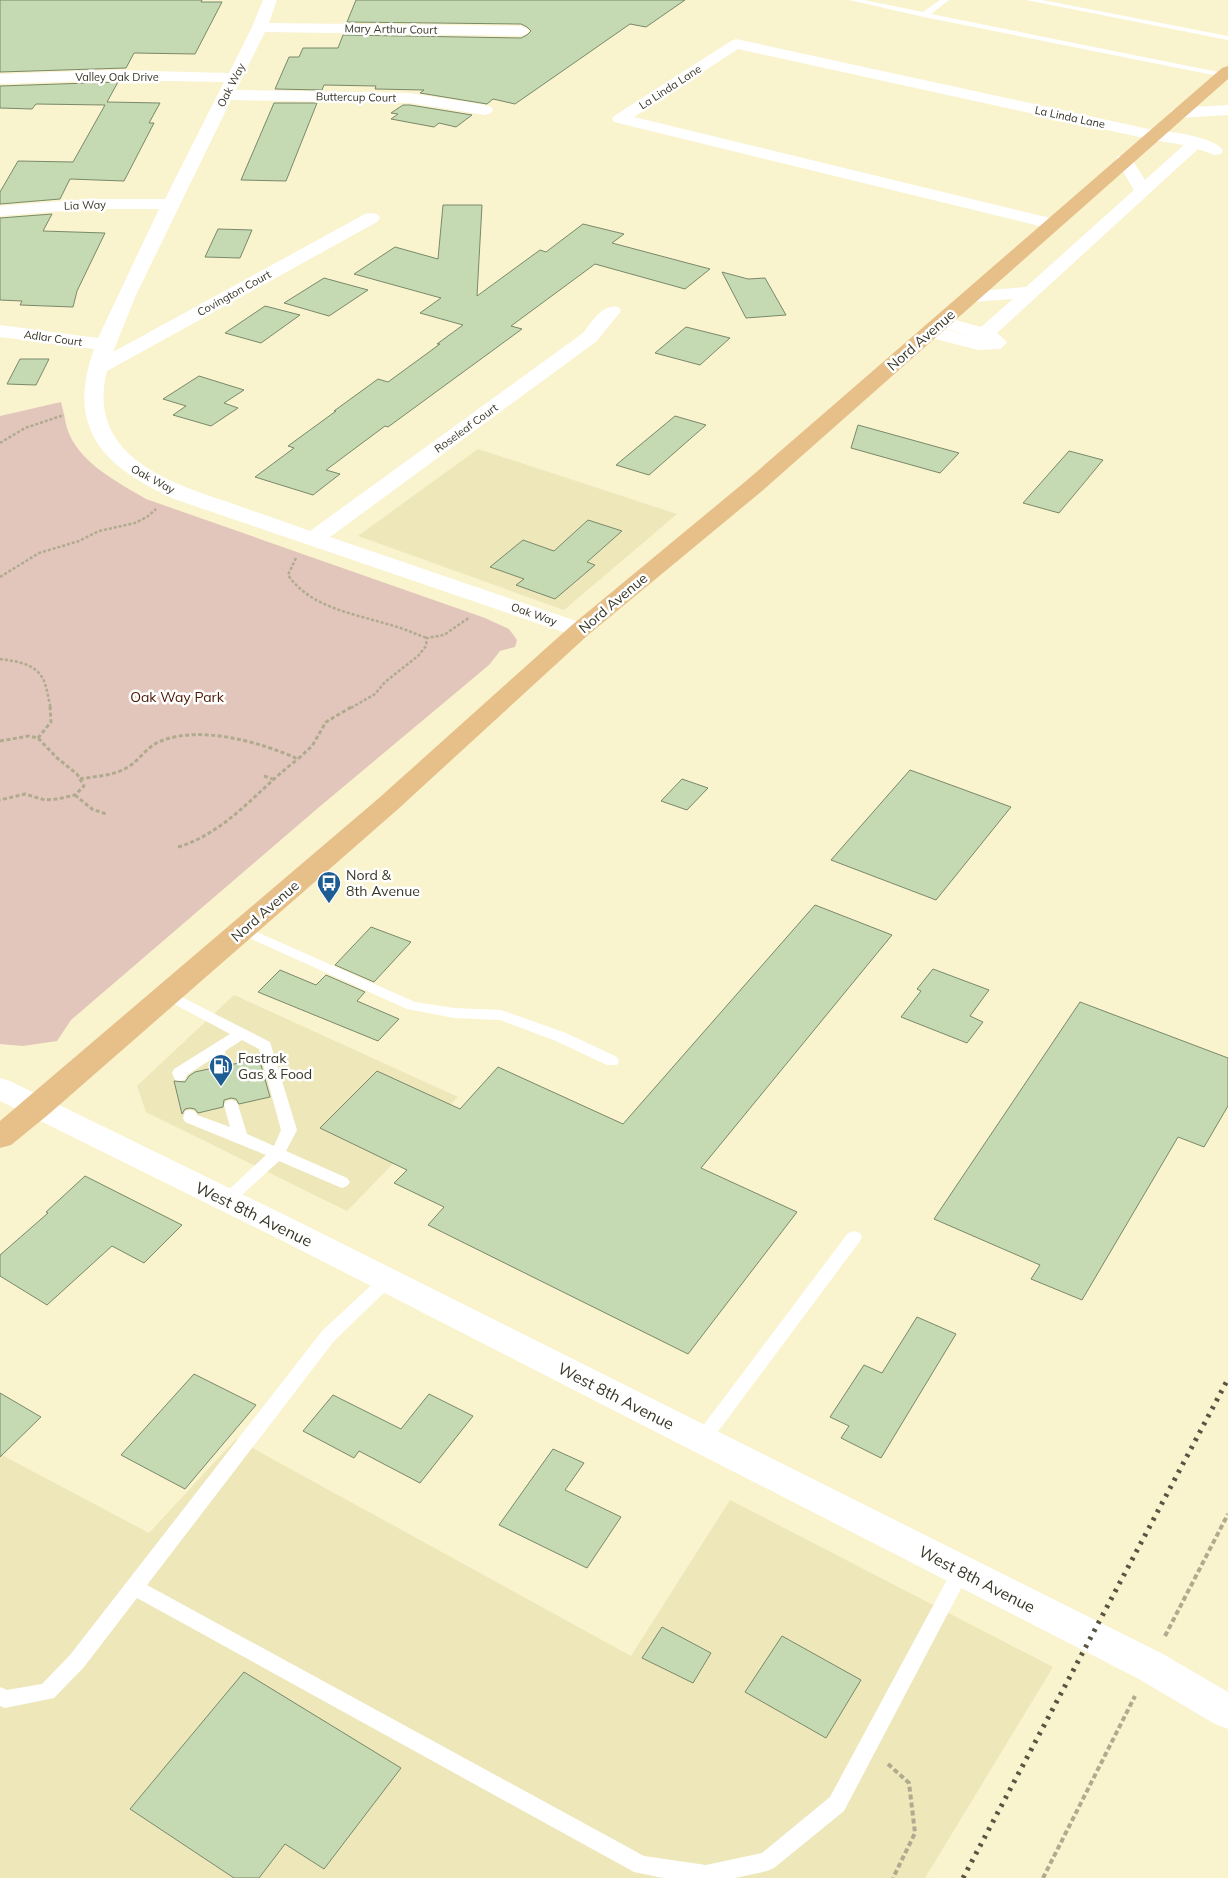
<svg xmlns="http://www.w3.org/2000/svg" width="1228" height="1878" viewBox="0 0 1228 1878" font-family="Mulish,sans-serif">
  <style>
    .built { fill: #eee7ba }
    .green { fill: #e2c6bb }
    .building { fill: #c5d9b2; stroke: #7a896a }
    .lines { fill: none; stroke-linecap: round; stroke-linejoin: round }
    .path-far2 { stroke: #b0ab8e; stroke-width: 2.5; stroke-dasharray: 3 2; stroke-linecap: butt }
    .path-far1 { stroke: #b0ab8e; stroke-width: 3; stroke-dasharray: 4 2.5; stroke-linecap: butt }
    .path { stroke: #b0ab8e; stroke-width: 4; stroke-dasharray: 5 3; stroke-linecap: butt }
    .service { fill: #fff; fill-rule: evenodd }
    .minor { fill: #fff; fill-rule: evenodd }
    .tertiary { fill: #fff; fill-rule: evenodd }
    .primary { fill: #e6bf89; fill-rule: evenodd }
    .rail { stroke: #575442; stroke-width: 5; stroke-dasharray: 3 6; stroke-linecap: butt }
    .labels { text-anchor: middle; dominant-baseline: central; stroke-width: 5; stroke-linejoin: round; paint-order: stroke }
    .far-street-label { font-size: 11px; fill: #383627; stroke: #fff }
    .street-label { font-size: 14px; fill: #383627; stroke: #fff }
    .park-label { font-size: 14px; fill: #4c1701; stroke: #fff }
    .poi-label { font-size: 14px; fill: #383627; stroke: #fff; text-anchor: start }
    .near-street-label { font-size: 16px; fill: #383627; stroke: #fff }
  </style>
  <rect width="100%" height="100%" fill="#f9f3ce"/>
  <path class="built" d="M478,449l199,65 -113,96 -206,-74z
    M234,995l224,102 -111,114 -201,-99 -9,-26z
    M236,1439l395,217 99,-156 323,167 -128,211h-925v-424l149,79z"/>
  <path class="green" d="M61,402c2,8 4,18 6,26 11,35 51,54 79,71l339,119 24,11 8,11 -2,7 -15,4 -11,14 -171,143 -247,212 -14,21 -34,5 -23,-2v-628z"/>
  <path class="building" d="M0,0h202l-1,2h21l-27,52 -61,-1 -8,15 -126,4z
    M356,0h329l-39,27 -16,-3 -115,80 -22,-5 -6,5 -67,-11 4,-3 -49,-1 1,-3 -52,-1 -2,5 -47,-1 14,-32h10l4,-9h35l5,-13 178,3 6,-3 4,-4 -4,-4 -6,-3 -174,-2z
    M118,82l-11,20 53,1 -11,20h5l-30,58 -54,-2 -10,20 -60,5v-12l18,-31 55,1 32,-57 -69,-1 -4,5 -32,-1v-22z
    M274,103h43l-31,78 -45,-1z
    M403,105h7l62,10 -16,12 -17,-4 -5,4 -43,-8 7,-5 -7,-1z
    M443,205h39l-5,91 63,-46 6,2 37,-28 41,10 -12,9 98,26 -25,20 -90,-25 -84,62 11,3 -134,98 -3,-1 -59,44 14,4 -27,21 -58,-18 39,-29 -6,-2 48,-35h-2l44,-32 10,3 52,-38h-3l26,-19 -43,-12 21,-15 -87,-24 41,-27 43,12z
    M52,214l-9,17 62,2 -28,58 -4,16 -53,-2 2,-4 -22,-1v-82z
    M218,229l34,1 -12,28 -35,-1z
    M722,272l26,7 17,-1 21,37 -40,3z
    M324,278l44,12 -39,26 -45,-13z
    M265,306l35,9 -39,28 -36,-10z
    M686,327l44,11 -30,27 -45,-12z
    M20,359h29l-13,26 -29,-1z
    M199,376l45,14 -20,13 14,5 -27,18 -38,-11 13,-9 -23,-7z
    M675,416l31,9 -57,50 -33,-10z
    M858,425l101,28 -19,20 -89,-25z
    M1069,451l34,9 -44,53 -36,-10z
    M588,520l34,11 -35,31 8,3 -40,34 -39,-14 8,-6 -34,-12 33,-27 31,11z
    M910,770l101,37 -75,93 -105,-40z
    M682,779l26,9 -21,22 -26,-9z
    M815,905l77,30 -191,233 96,44 -109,142 -260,-129 16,-18 -50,-24 13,-13 -87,-42 57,-57 83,38 38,-42 125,57z
    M371,927l40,15 -37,40 -39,-17z
    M933,969l56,21 -19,26 13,6 -16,21 -66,-26 20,-26 -4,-2z
    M280,970l36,15 10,-10 39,17 -8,9 42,18 -21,22 -120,-49z
    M1080,1002l148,56v48l-24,41 -26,-10 -96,163 -51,-21 9,-14 -106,-46z
    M259,1058l11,39 -31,7 -3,-5 -5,-1 -7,2 -1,7 -25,6 -3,-4 -5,-1 -5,1 -3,5 -8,-33 11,1 4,-6 6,-4 18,-4 2,5h11l4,-8z
    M85,1176l97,49 -38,38 -32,-17 -65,59 -47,-29v-21l48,-42 -2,-1z
    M917,1317l39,17 -75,124 -40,-20 8,-12 -19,-9 34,-52 18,8z
    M194,1374l62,31 -71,84 -64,-34z
    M0,1393l41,24 -41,40z
    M429,1394l44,22 -53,67 -61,-32 -5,7 -51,-27 30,-36 68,34z
    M553,1449l31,14 -19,27 56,27 -34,51 -88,-43z
    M662,1627l49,26 -18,30 -51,-25z
    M782,1636l79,44 -35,58 -81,-46z
    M244,1672l157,96 -77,101 -39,-25 -26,34h-25l-104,-69z"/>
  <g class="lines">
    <path class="path-far2" d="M0,443l25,-15 39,-13
      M296,558l-8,17c22,32 63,38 99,49 13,3 26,9 40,14
      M0,577l39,-24 40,-12 20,-10 36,-8 12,-6 9,-8
      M0,659c15,2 33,4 42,18 5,8 6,22 9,31
      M351,708l24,-14 10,-12 33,-26 8,-10 1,-8 17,-3 26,-18"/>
    <path class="path-far1" d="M38,738l13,-16 -1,-16
      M0,741l29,-5 9,2 19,20 20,16 7,12 -9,9 -17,4 -13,1 -20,-6 -25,6
      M264,776l9,3
      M80,779c16,-3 34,-3 48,-12 12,-7 19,-21 33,-26 40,-16 99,1 137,18l14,-13 14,-24 27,-16
      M75,795l17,14 14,5
      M178,847c50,-15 80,-58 120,-88"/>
    <path class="path" d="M1165,1636l63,-122
      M888,1764l21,19 6,50 -22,45
      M1043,1878l92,-182"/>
    <path class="service" d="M849,0h15l59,12 17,-12h9l-18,14 292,59 4,2 -4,2 -299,-60z
      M1026,0h16l186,36v4z
      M243,926l172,76 39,6 47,2 65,23 51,24 2,4 -2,4h-10l-51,-24 -56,-21 -46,-2 -47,-9 -169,-76 -2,-3 2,-3z
      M168,990l102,52 27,88 -11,21 61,27 3,4 -3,4 -5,2 -5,-2 -58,-25 -48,44 -5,2 -5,-2 -3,-4 3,-4 45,-42 -81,-33 -2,-4 2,-7 5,-1 5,1 2,4 33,12 -6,-22 2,-4 5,-1 5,1 2,4 9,29 27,12 7,-16 -22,-81 -17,-9 -17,11 3,16 -2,4h-10l-4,-12 -25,16 -2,5 -5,1 -5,-1 -3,-7 2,-4 56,-35 -67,-36 -2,-3 2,-3z
      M854,1231l6,2 2,4 -2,4 -152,204 -6,2 -6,-2 -3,-5 3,-5 152,-202z
      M387,1274l6,2 2,4 -2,4 -59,57 -187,244 497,271 62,9 56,-12 68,-56 125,-232 6,-2 6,2 3,6 -3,6 -123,234 -70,57 -7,3 -32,7h-72l-29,-6 -497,-274 -53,69 -30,31 -49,10 -5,-2v-19l7,3 35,-6 28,-29 252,-324 59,-55z"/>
    <path class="minor" d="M263,0h14l-8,23 252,3 5,2 3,3 -3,3 -5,2 -256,-4 -29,58 174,3 75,12 6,2 2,3 -2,3 -6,2 -75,-12 -179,-3 -95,195 -23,57 252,-138 6,-1 6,1 3,4 -3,4 -270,149c-21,83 58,110 121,131 27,10 55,19 82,29l273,-198c10,-12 19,-30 36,-26l2,4 -24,30 -267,196 258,88 4,5 -4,5 -8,2 -8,-2 -398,-136c-70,-32 -109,-69 -80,-150l-94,-12v-12l98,13 61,-129h-71l-88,7v-10l88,-7h77l59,-117 -112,-2 -112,4v-10l112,-4 117,3 23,-46z
      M736,39l417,91c16,1 61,7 70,20l-2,4 -6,1 -17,-6 -201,184 10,9 -6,7 -23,1 -54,-14 -3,-4 3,-4 7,-2 47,12 -44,-12 -3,-4 3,-4 7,-2 40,11 32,-28 -42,3 -7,-2 -2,-4 2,-4 62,-5 108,-97 -18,-30 2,-4h12l15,24 39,-35 -31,-5 -415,-91 -104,68 424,103 3,4 -3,4 -6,1 -438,-107 -2,-3 2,-3 117,-75z
      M1228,105v10l-50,3 -6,-2 -2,-3 2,-3 6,-2z"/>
    <path class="tertiary" d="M0,1078l10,3 293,143 860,430 65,38v37l-13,-5 -78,-46 -856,-438 -281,-139z"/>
    <path class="primary" d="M1228,66v13l-466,412 -174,144 -191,175 -348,304 -38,31 -11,3v-27l379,-323 193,-173 174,-144 476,-413z"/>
    <path class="rail" d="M963,1878l265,-499"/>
  </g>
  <defs>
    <g id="bus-pin" transform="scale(1.25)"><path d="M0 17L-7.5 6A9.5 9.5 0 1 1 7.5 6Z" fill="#1e5d93" stroke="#fff"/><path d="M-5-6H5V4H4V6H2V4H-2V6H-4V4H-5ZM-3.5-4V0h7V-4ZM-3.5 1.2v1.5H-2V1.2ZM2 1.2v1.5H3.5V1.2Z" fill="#fff"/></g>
    <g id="fuel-pin" transform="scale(1.25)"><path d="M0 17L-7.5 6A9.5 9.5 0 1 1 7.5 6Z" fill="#1e5d93" stroke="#fff"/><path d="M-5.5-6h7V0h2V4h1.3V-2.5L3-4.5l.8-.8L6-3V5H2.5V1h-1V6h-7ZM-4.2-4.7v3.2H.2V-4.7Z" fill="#fff"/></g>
  </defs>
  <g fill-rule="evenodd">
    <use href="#bus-pin" x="329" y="883"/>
    <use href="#fuel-pin" x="221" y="1066"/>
  </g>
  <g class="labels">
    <g class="far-street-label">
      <text transform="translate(391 29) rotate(1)">Mary Arthur Court</text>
      <text x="117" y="77">Valley Oak Drive</text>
      <text transform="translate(231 85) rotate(-63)">Oak Way</text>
      <text transform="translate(670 87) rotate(-33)">La Linda Lane</text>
      <text transform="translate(356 97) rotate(1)">Buttercup Court</text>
      <text transform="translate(1070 117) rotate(12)">La Linda Lane</text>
      <text transform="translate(85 205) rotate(-2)">Lia Way</text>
      <text transform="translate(234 293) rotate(-29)">Covington Court</text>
      <text transform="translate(53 338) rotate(8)">Adlar Court</text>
      <text transform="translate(466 428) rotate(-36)">Roseleaf Court</text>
      <text transform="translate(153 479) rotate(28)">Oak Way</text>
      <text transform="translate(534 614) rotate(19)">Oak Way</text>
    </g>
    <g class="street-label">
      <text transform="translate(921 340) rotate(-41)">Nord Avenue</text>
      <text transform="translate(613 603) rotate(-40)">Nord Avenue</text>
      <text transform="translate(265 911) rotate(-41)">Nord Avenue</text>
    </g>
    <g class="park-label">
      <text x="177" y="697">Oak Way Park</text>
    </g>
    <g class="poi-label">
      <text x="346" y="875">Nord &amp;<tspan x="346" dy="16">8th Avenue</tspan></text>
      <text x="238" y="1058">Fastrak<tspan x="238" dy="16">Gas &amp; Food</tspan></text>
    </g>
    <g class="near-street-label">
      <text transform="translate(254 1214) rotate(26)">West 8th Avenue</text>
      <text transform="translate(616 1396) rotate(27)">West 8th Avenue</text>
      <text transform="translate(977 1579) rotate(27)">West 8th Avenue</text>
    </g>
  </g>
</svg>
